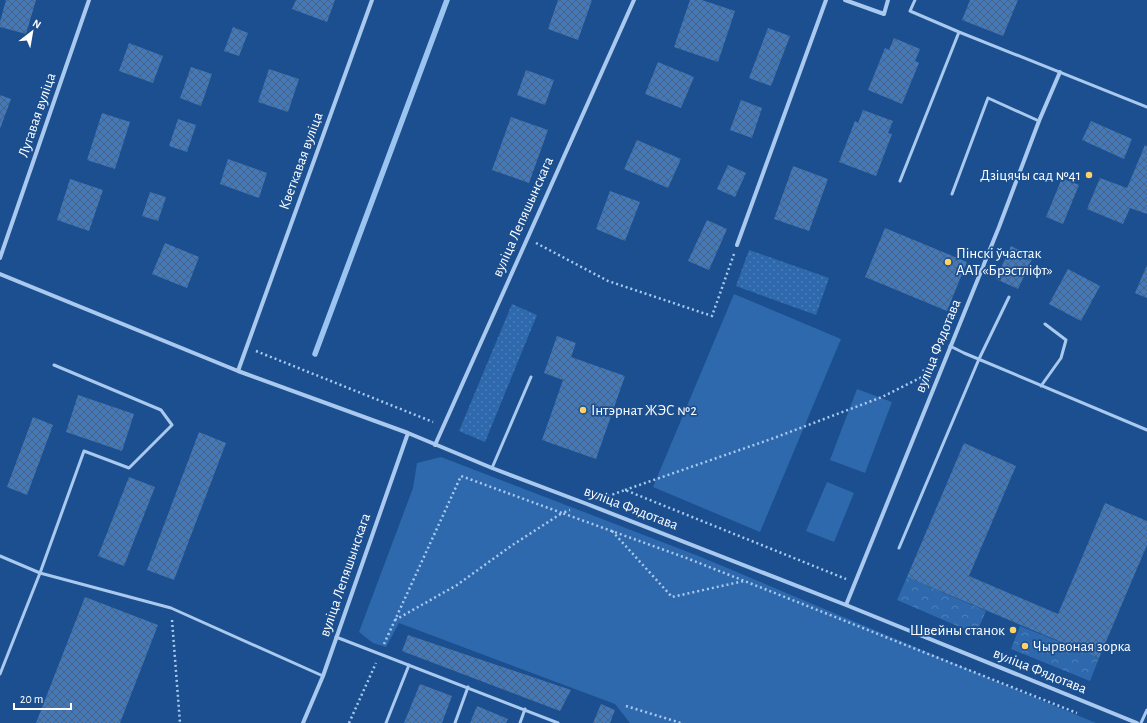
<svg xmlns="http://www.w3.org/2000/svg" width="1147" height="723" viewBox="0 0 1147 723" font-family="'Alegreya Sans',sans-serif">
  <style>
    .grass { fill: #2e69ad }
    .forest { fill: url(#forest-crowns) }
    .park { fill: url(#park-dots) }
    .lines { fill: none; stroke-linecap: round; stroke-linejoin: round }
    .stream { stroke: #9cc4f0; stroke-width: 5.5 }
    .building { fill: url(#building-cross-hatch) }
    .path { stroke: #a9c9ee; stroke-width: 2.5; stroke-dasharray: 2 3; stroke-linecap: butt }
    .service { stroke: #a9c9ee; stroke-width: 3 }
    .minor { stroke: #a9c9ee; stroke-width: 4 }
    .poi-dot { fill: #ffd166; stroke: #1b4f8f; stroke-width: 1.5 }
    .labels { text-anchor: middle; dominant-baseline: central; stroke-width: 3.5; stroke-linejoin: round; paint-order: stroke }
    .street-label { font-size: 15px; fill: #fff; stroke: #1b4f8f }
    .poi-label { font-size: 15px; fill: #fff; stroke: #1b4f8f; text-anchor: start }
  </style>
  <defs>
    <pattern id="forest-crowns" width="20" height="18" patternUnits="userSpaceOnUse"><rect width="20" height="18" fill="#2e69ad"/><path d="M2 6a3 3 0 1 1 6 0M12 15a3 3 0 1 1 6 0" fill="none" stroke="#4d80b9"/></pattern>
    <pattern id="park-dots" width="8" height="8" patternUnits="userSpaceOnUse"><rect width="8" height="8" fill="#2e69ad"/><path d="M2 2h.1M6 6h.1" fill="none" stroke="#4d80b9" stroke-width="1.8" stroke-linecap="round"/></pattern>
    <pattern id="building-cross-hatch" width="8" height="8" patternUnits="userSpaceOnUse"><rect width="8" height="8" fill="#4478b7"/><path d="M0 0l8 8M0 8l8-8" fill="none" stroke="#486282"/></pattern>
  </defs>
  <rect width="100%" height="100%" fill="#1b4f8f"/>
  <path class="grass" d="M734,294l107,45 -81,193 -107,-45z
    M857,389l35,13 -27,71 -35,-13z
    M441,457l260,100 395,166h-466l-15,-19 -216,-81 -13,24 -13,-4 -14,-11 54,-144 4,-25z
    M827,482l27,11 -20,49 -28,-11z"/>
  <path class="forest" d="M907,577l79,34 -10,23 -79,-34z
    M1020,626l79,32 -9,23 -79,-32z"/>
  <path class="park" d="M749,250l80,28 -13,37 -80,-29z
    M512,304l25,11 -52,127 -26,-11z"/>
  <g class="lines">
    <path class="stream" d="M315,354l132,-354"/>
  </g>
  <path class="building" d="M6,0h30l-10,34 -26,-7v-5z
    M296,0h39l-8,22 -35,-13z
    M558,0h34l-14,40 -30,-11z
    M690,0h12l33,11 -17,51 -44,-15z
    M970,0h48l-15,36 -41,-16z
    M233,27l15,6 -9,23 -15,-5z
    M768,28l22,8 -19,50 -22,-8z
    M894,38l26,11 -5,12 4,2 -17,41 -34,-14 17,-42 4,2z
    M129,43l34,13 -10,27 -34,-12z
    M658,62l36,15 -13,31 -36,-14z
    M191,67l21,7 -11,32 -21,-8z
    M269,69l30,10 -11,33 -30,-10z
    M526,70l28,10 -9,25 -28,-10z
    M0,95l11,4 -11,30z
    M741,100l21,8 -10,30 -22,-8z
    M863,110l30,11 -5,12 4,1 -16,42 -37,-14 16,-41 3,2z
    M102,113l28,9 -15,47 -28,-9z
    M511,117l37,13 -19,53 -37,-13z
    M178,119l18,6 -9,27 -18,-6z
    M1091,121l41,18 -8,20 -42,-19z
    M637,140l44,19 -13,29 -44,-19z
    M1145,145l2,1v68l-17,-6 -7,16 -36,-15 13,-31 27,10z
    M228,159l39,14 -8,25 -39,-14z
    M728,165l18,8 -11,24 -18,-8z
    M793,166l35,13 -19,52 -35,-12z
    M1062,178l17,7 -16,39 -17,-7z
    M70,179l33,11 -14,41 -32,-11z
    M610,191l30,11 -15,39 -29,-12z
    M150,192l16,5 -8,24 -16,-5z
    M707,220l20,9 -18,41 -21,-9z
    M885,228l82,34 -20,49 -82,-34z
    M165,243l34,14 -12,31 -35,-14z
    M1011,246l22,11 -15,32 -22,-10z
    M1147,265v33l-12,-5z
    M1068,269l32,17 -19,35 -32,-17z
    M557,336l19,7 -5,14 54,19 -29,83 -54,-19 21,-60 -19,-7z
    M78,395l56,19 -12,37 -56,-19z
    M33,417l20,8 -26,70 -20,-8z
    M199,432l27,11 -52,137 -27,-10z
    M964,443l52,23 -47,110 89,38 47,-111 42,18v24l-48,113 -192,-81z
    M129,477l26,10 -31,79 -26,-10z
    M85,597l73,28 -38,98h-84z
    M408,635l163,55 -11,21 -158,-60z
    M420,684l32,12 -10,27h-38z
    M601,704l14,6 -5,13h-17z
    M477,706l31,13 -2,4h-36z"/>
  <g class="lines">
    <path class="path" d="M536,243l72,38 104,35 22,-62
      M256,351l177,71
      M625,490l149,-52 108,-41 44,-22
      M603,498l22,-8 221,89
      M612,531l60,66 72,-16
      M172,620l8,103
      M395,620l62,-35 54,-39 51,-33 127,46 388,154
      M384,644l77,-168 101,37 8,-3
      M626,706l55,17
      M349,723l27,-60"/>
    <path class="service" d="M915,0l-5,11 49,21 188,75
      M900,181l59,-149
      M952,194l36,-96 51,23
      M950,346l14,7 183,77
      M1041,386l20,-28 5,-18 -21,-16
      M492,468l39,-91
      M899,548l80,-189 30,-62
      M0,556l40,17 131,35 152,68
      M336,637l222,86
      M0,674l40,-101 44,-122 45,17 43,-43 -11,-15 -107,-45
      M386,723l23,-58
      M455,723l13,-36
      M520,723l5,-14
      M1141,723l6,-13"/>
    <path class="minor" d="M845,0l39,14 4,-14
      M737,245l89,-245
      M0,258l89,-258
      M0,274l238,97 170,62 84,35 95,36 259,101 291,118
      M238,371l134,-371
      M435,445l199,-445
      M846,605l153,-378 40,-106 21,-49
      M303,723l20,-47 85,-243"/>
  </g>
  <g class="poi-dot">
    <circle cx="1089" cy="175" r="4"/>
    <circle cx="948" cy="262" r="4"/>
    <circle cx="583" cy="410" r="4"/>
    <circle cx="1013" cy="630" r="4"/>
    <circle cx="1025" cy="646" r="4"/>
  </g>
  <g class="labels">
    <g class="street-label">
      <text transform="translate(37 115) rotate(-71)">Лугавая вуліца</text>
      <text transform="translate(301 161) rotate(-70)">Кветкавая вуліца</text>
      <text transform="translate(523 217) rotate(-66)">вуліца Лепяшынскага</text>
      <text transform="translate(938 346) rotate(-68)">вуліца Фядотава</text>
      <text transform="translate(631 508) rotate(21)">вуліца Фядотава</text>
      <text transform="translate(345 575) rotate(-71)">вуліца Лепяшынскага</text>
      <text transform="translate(1040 671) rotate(22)">вуліца Фядотава</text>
    </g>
    <g class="poi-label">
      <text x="1081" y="175" text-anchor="end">Дзіцячы сад №41</text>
      <text x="956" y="253">Пінскі ўчастак<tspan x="956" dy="17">ААТ «Брэстліфт»</tspan></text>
      <text x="591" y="410">Інтэрнат ЖЭС №2</text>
      <text x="1005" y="630" text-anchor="end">Швейны станок</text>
      <text x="1033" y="646">Чырвоная зорка</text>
    </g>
  </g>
  <g transform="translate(32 32) rotate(31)" stroke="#1b4f8f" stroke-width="3" paint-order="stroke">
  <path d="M0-3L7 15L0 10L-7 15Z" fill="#ffffff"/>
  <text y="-6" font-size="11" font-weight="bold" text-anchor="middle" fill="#ffffff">N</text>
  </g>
  <path d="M14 703v6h57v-6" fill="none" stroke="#ffffff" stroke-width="2"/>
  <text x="20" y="703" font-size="12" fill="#ffffff" stroke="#1b4f8f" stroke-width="3" paint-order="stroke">20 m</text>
</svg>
